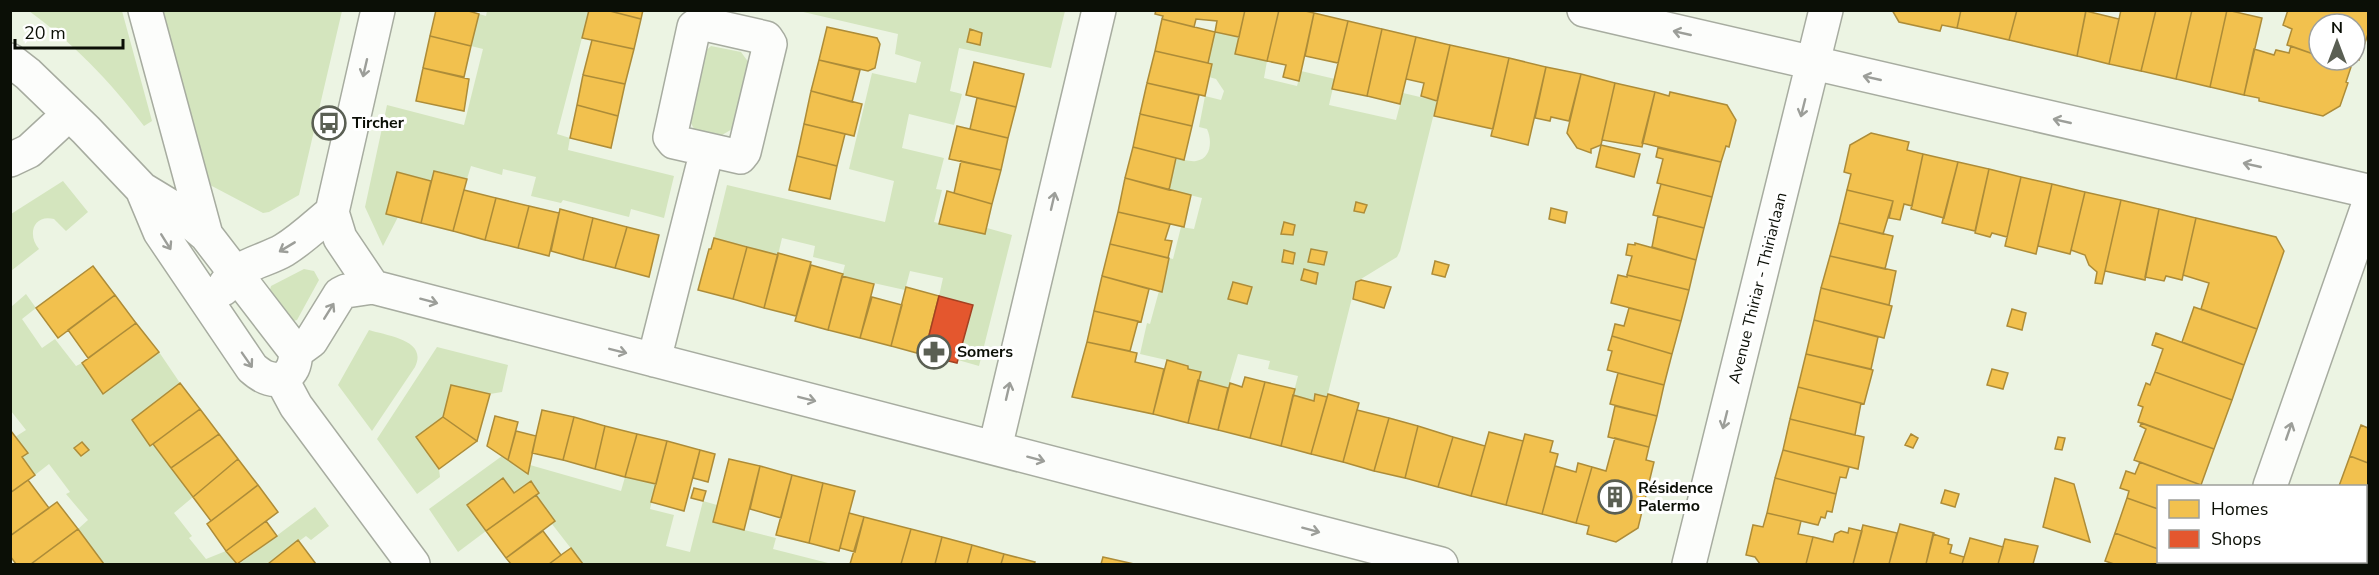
<svg xmlns="http://www.w3.org/2000/svg" width="2379" height="575" viewBox="0 0 2379 575" font-family="'Nunito Sans',sans-serif">
  <style>
    .green { fill: #d4e5be }
    .homes { fill: #f2c14e; stroke: #ad8c38; stroke-width: 1.5 }
    .shops { fill: #e4572e; stroke: #a34122; stroke-width: 1.5 }
    .lines { fill: none; stroke-linecap: round; stroke-linejoin: round }
    .minor-casing { stroke: #a7aca0; stroke-width: 36 }
    .minor { stroke: #fcfdfb; stroke-width: 33 }
    .oneway { stroke: #9c9e99 }
    .labels { text-anchor: middle; dominant-baseline: central; stroke-width: 6; stroke-linejoin: round; paint-order: stroke }
    .poi-label { font-size: 16px; font-weight: bold; fill: #0b0f06; stroke: #fff; text-anchor: start }
    .street-label { font-size: 16px; fill: #0b0f06; stroke: #fff }
  </style>
  <rect width="100%" height="100%" fill="#ecf4e3"/>
  <path class="green" d="M29,11h93l30,110 -8,5c-34,-45 -70,-82 -115,-115z
    M162,11h180l-43,184 -30,17 -6,1 -53,-28z
    M487,11h102l-32,123 13,4 -2,12 106,26 -10,42 -33,-9 -2,8 -66,-17 -2,3 -30,-7 5,-19 -33,-8 -1,6 -31,-9 -4,13 -32,-8 -3,10 -35,-9 1,45 -15,29 -18,-39 22,-102 77,20 19,-76 -12,-3 8,-32 7,2z
    M799,11h266l-14,57 -92,-20 -9,43 12,3 -8,31 -45,-11 -7,34 42,10 -8,31 6,1 -8,32 51,12 2,-6 25,7 -33,131 -21,-6 14,-55 -33,-9 4,-18 -33,-7 -5,19 -63,-14 3,-11 -32,-8 2,-11 -33,-8 -4,17 -64,-17 13,-53 158,37 9,-41 -45,-12 23,-96 44,10 5,-21 -26,-8 3,-20z
    M1215,32l24,5 -3,17 31,7 -3,17 33,8 4,-15 34,8 -6,26 67,15 7,-27 34,8 -37,150 -3,6 -41,25 -29,115 -12,-3 -1,7 -21,-6 5,-19 -30,-7 2,-8 -32,-7 -10,34 -30,-8 2,-8 -12,-3v-4l-48,-11 7,-31 3,1 9,-33h3l7,-33 4,1 8,-32 13,2 8,-31 -33,-8 7,-32c6,1 14,4 20,3 16,-2 16,-22 11,-32l-8,-2 6,-31 16,4 3,-9 -8,-12 -7,-2 3,-13 -4,-1z
    M711,46l30,6 8,11 -15,65 -12,7 -28,-6 -6,-12 13,-62z
    M63,181l25,31 -22,19 -12,-12c-21,-5 -27,16 -15,30l-28,22v-57z
    M304,269l10,2 5,9 -22,40 -4,1 -24,-28 2,-7z
    M26,294l10,14 -14,11 20,29 13,-9 21,27 6,-3 21,31 56,-42 21,31 -48,37 18,25 3,-1 40,53 -19,16 18,23 -3,2 17,21 20,-8 11,13h-133l-26,-35 10,-9 -22,-26 4,-2 -21,-28 -14,11 -13,-18 5,-3 -12,-17 11,-7 -15,-19v-104z
    M369,330c19,6 59,10 46,37l-43,64 -34,-46z
    M437,347l71,18 -6,27 -12,2 -39,-9 -8,32 -27,20 23,32 1,8 -23,17 -40,-55z
    M502,456l26,17 2,-8 91,26 4,-14 31,7 -6,25 24,6 -8,31 24,6 13,-51 14,4 -4,17 63,16 -3,11 59,15h-249l-31,-40 3,-3 -19,-26 3,-2 -8,-12 -17,12 -11,-15 -36,27 19,26 -28,21 -29,-43z
    M315,507l14,19 -18,14 -5,-4 -38,28h-29z"/>
  <path class="homes" d="M436,10h29l14,4 -8,32 -41,-10z
    M589,10h17l35,9 -7,30 -52,-11z
    M606,10h37l-2,9z
    M1156,10h89l-6,27 -24,-5 2,-11 -21,-2 -2,8 -32,-8 1,-3 -8,-2z
    M1245,10h34l-12,51 -32,-7z
    M1279,10h22l13,3 -15,68 -16,-4 3,-12 -19,-4z
    M1892,10h69l-4,18 -15,-3 -2,6 -41,-9z
    M1961,10h56l-8,30 -52,-12z
    M2017,10h69l-9,46 -68,-16z
    M2121,10h35l-15,61 -32,-7z
    M2156,10h36l-16,69 -35,-8z
    M2192,10h35l-17,77 -34,-8z
    M2227,10l35,8 -18,77 -34,-8z
    M2288,10h80v24l-9,26 -4,-2v-34h-36v32l-32,-11 5,-16 -9,-4z
    M2086,11l33,8 -10,45 -32,-8z
    M1314,13l34,8 -10,42 -33,-7z
    M1162,19l53,13 -7,31 -53,-12z
    M1348,21l34,8 -15,67 -35,-7z
    M827,27l50,11 3,6 -5,24 -7,3 -49,-11z
    M970,29l12,4 -2,12 -13,-3z
    M1382,29l34,8 -16,67 -33,-8z
    M430,36l41,10 -7,31 -41,-9z
    M1416,37l34,8 -13,56 -16,-5 3,-13 -18,-4z
    M592,40l42,9 -9,35 -42,-9z
    M1450,45l59,13 -16,71 -59,-13z
    M2291,46l28,10v4h12l20,7 -5,15 2,1 -8,23 -17,10 -64,-15v-3l-15,-3 10,-46 20,6 2,-5 13,3z
    M1155,51l57,13 -7,32 -58,-13z
    M1509,58l37,9 -18,78 -37,-9z
    M819,60l41,10 -8,32 -41,-11z
    M974,62l50,12 -8,33 -50,-12z
    M1546,67l35,7 -12,47 -18,-4 -1,4 -15,-3z
    M423,68l46,11 -5,32 -48,-10z
    M1581,74l34,9 -14,62 -10,4v4l-14,-5 -10,-15z
    M583,75l42,9 -7,32 -41,-11z
    M1147,83l52,12 -7,31 -52,-12z
    M1615,83l40,9 -13,55 -40,-7z
    M811,91l51,13 -8,32 -50,-12z
    M1655,92l14,4 1,-4 57,13 9,15 -7,27 -3,-1 -5,16 -79,-19z
    M977,98l39,9 -8,31 -38,-9z
    M577,105l41,11 -7,32 -41,-10z
    M1140,114l52,12 -8,34 -51,-13z
    M804,124l41,10 -8,32 -40,-10z
    M957,126l51,12 -7,32 -52,-11z
    M1871,133l38,9 -2,8 16,4 -11,52 -8,-2 -4,16 -11,-2 4,-17 -46,-11 4,-16 -7,-2 6,-27z
    M1601,145l39,9 -6,23 -38,-10z
    M1133,147l43,11 -7,32 -44,-12z
    M1658,148l63,14 -9,35 -55,-14 6,-24 -7,-2z
    M1923,154l35,8 -14,56 -33,-9z
    M797,156l40,10 -7,33 -41,-9z
    M961,161l40,9 -9,34 -38,-11z
    M1958,162l31,7 -14,62 -33,-8z
    M1989,169l32,8 -14,60 -15,-4 -2,4 -15,-4z
    M434,171l33,8 -14,52 -32,-8z
    M397,172l34,9 -10,42 -35,-9z
    M2021,177l31,7 -16,70 -31,-8z
    M1125,178l66,17 -7,32 -66,-15z
    M1661,184l51,13 -8,31 -51,-13z
    M2052,184l33,8 -15,62 -32,-8z
    M464,190l32,8 -11,42 -32,-9z
    M1847,190l46,11 -10,33 -44,-11z
    M947,191l45,13 -7,30 -46,-10z
    M2085,192l36,8 -19,84 -7,-1 2,-11 -8,-7 -4,-10 -14,-5z
    M496,198l33,8 -11,42 -33,-8z
    M2121,200l38,9 -14,71 -40,-9z
    M1356,202l11,3 -3,8 -10,-2z
    M529,206l30,7 -10,43 -31,-8z
    M1551,208l16,4 -2,11 -16,-4z
    M560,209l33,9 -10,42 -32,-9z
    M2159,209l37,9 -14,62 -16,-4 -2,5 -19,-4z
    M1118,212l52,12 -5,16 7,1 -4,17 -58,-14z
    M1658,216l46,12 -8,32 -44,-13z
    M593,218l34,9 -12,41 -32,-8z
    M2196,218l80,19 8,14 -27,78 -56,-20 8,-26 -26,-8z
    M1284,222l11,3 -2,10 -12,-1z
    M1839,223l54,13 -8,33 -55,-13z
    M627,227l32,8 -10,42 -34,-9z
    M714,238l33,9 -14,52 -35,-9 11,-41h2z
    M1635,243l61,17 -7,30 -62,-15 5,-19 -6,-1 2,-11 7,1z
    M1110,244l59,14 -7,34 -60,-16z
    M747,247l31,8 -14,53 -31,-9z
    M1311,249l16,3 -3,13 -16,-3z
    M1284,250l11,3 -2,11 -11,-2z
    M778,253l33,9 -15,54 -32,-8z
    M1830,256l66,15 -7,34 -68,-17z
    M1435,261l14,4 -4,12 -13,-3z
    M811,265l32,9 -15,56 -33,-9z
    M93,266l22,29 -57,43 -22,-30z
    M1304,269l14,4 -2,11 -15,-4z
    M1618,275l9,2v-2l62,15 -8,31 -70,-18z
    M842,276l32,8 -14,54 -32,-8z
    M1102,276l47,13 -8,33 -47,-11z
    M1361,280l30,7 -7,21 -31,-9 3,-17z
    M1233,282l19,5 -5,17 -19,-5z
    M906,287l33,9 -15,59 -33,-9z
    M1821,288l71,18 -8,32 -70,-18z
    M115,295l21,28 -48,35 -20,-28z
    M872,297l30,8 -11,41 -31,-8z
    M2194,307l63,22 -13,36 -62,-23z
    M1629,308l52,13 -9,33 -60,-18 3,-12 9,2z
    M2012,309l14,4 -4,17 -15,-4z
    M1094,311l44,10 -8,30 -43,-9z
    M1814,320l64,17 -7,32 -65,-15z
    M136,323l23,29 -56,42 -21,-31z
    M2156,333l88,32 -12,35 -77,-28 8,-23 -11,-4z
    M1612,336l60,18 -8,31 -57,-15 5,-19 -4,-1z
    M1087,342l50,11 -2,9 29,7 -11,45 -81,-17z
    M1806,354l67,16 -9,34 -66,-17z
    M1167,360l21,6v3l13,3 -13,51 -35,-9z
    M1992,369l16,4 -5,16 -16,-4z
    M2155,372l77,28 -18,49 -76,-27 5,-15 -5,-2 8,-22 4,2z
    M1618,373l46,12 -7,31 -47,-12z
    M1245,377l20,5 -15,56 -32,-8 12,-47 12,4z
    M1198,380l30,8 -10,42 -30,-7z
    M1265,382l30,7 -14,57 -31,-8z
    M180,383l20,26 -50,37 -18,-26z
    M451,385l39,9 -13,47 -34,-24z
    M1798,387l63,16 -6,32 -65,-16z
    M1315,394l12,3 -16,57 -30,-8 12,-51 21,6z
    M1328,394l31,9 -16,59 -32,-8z
    M1615,406l42,10 -8,31 -41,-10z
    M200,409l19,25 -48,34 -18,-24z
    M542,410l32,7 -11,43 -31,-7z
    M1357,410l32,8 -15,53 -31,-9z
    M495,416l23,6 -10,38 -21,-14z
    M443,417l34,24 -38,28 -23,-32z
    M574,417l31,9 -10,43 -32,-9z
    M1389,418l29,8 -13,52 -31,-7z
    M1790,419l74,18 -6,32 -75,-19z
    M2142,423l72,26 -13,36 -67,-25 12,-31 -6,-3z
    M2361,425l7,3v35l-18,-7z
    M605,426l32,8 -12,43 -30,-8z
    M1418,426l35,11 -15,50 -33,-9z
    M11,431l17,22 -6,4 13,18 -25,18z
    M516,431l20,5 -8,38 -20,-14z
    M1489,432l34,9 -17,64 -35,-9z
    M219,434l19,25 -45,38 -22,-29z
    M637,434l30,7 -11,43 -31,-7z
    M1525,434l28,7 -3,11 8,2 -16,60 -36,-9z
    M1911,434l7,4 -5,10 -8,-3z
    M1453,437l32,9 -14,50 -33,-9z
    M2058,437l7,1 -3,12 -7,-1z
    M1615,438l34,9 -3,13 8,2 -16,66 -22,14 -29,-8 2,-8 -13,-3 16,-56 14,4z
    M667,441l33,9 -16,61 -33,-9z
    M82,442l7,8 -8,6 -7,-8z
    M700,450l15,4 -7,28 -15,-4z
    M1783,450l66,17 -3,11 -6,-1 -4,17 -61,-16z
    M2350,456l18,7v37l-2,-1v-13h-27z
    M238,459l20,26 -47,36 -18,-24z
    M729,459l31,7 -16,64 -31,-8z
    M2140,462l61,23v1h-43v23l-31,-11 2,-7 -9,-3 6,-17 9,3z
    M1578,463l14,4 -16,56 -34,-9 13,-48 21,6z
    M760,466l32,9 -11,43 -31,-9z
    M792,475l31,8 -14,60 -33,-8z
    M503,478l11,15 17,-12 8,12 -53,38 -19,-26z
    M1775,478l61,16 -4,18 -5,-1 -2,7 -4,-1 -3,8 -51,-12z
    M2055,478l19,6 16,58 -47,-15z
    M28,480l21,28 -39,28v-43z
    M823,483l32,8 -16,60 -30,-8z
    M258,485l20,27 -52,39 -19,-27z
    M694,488l12,3 -3,10 -12,-3z
    M1945,490l14,4 -4,13 -14,-4z
    M536,495l19,26 -49,37 -20,-27z
    M2127,498l31,11v40l-43,-16z
    M2366,499l2,1v37l-2,-1z
    M57,502l21,27 -47,35h-15l-6,-8v-20z
    M849,513l15,4 -9,35 -15,-4z
    M1767,513l34,8 -3,13 15,3 -7,27h-46l-5,-7 -9,-2 7,-30 10,2z
    M864,517l47,12 -10,35h-51z
    M266,521l11,15 -40,28 -11,-13z
    M1900,524l34,9 -8,31h-37z
    M1863,525l34,8 -8,31h-36z
    M1849,528l13,3 -9,33h-47l7,-27 20,5 2,-8 6,-3 7,2z
    M78,529l26,35h-73z
    M911,529l31,8 -7,27h-34z
    M543,531l18,24 -12,9h-38l-5,-6z
    M2115,533l43,16v13h17l-1,2h-60l-9,-3z
    M1933,534l16,5 -1,5 4,1 -2,8 14,4 -2,7h-36z
    M2366,536l2,1v27h-26l-8,-2h32z
    M942,537l30,8 -5,19h-32z
    M1970,538l33,9 -5,17h-36z
    M2005,539l33,7 -5,18h-35z
    M298,540l18,24h-48z
    M972,545l32,9 -3,10h-34z
    M571,548l12,16h-34l12,-9z
    M1004,554l31,8 -1,2h-33z
    M1103,557l31,7h-33z"/>
  <path class="shops" d="M939,296l34,9 -16,58 -33,-8z"/>
  <g class="lines">
    <g class="minor-casing">
      <path id="minor" d="M145,10l61,225
        M1584,10l784,181
        M700,23l66,15 4,6 -26,108 -4,5 -66,-15 -4,-5 24,-110z
        M10,60l18,14 58,56 56,59 33,20 31,26 90,117c-1,14 -3,19 -14,28 -13,0 -20,-3 -30,-12l-92,-136 -18,-43
        M10,160l19,-9 40,-37
        M373,287l-33,-49 -8,-26 46,-202
        M223,289c10,-24 41,-27 61,-39 18,-11 32,-25 48,-38
        M296,352l15,-11 29,-47 6,-3 27,-4 1068,277
        M654,360l53,-210
        M282,380l14,26 117,158
        M995,448l104,-438
        M2270,486l98,-280
        M1689,564l137,-554
        M2243,564l1,-2"/>
    </g>
    <use href="#minor" class="minor"/>
  </g>
  <defs><path id="oneway-shaft" d="M-6 0H5M1.5-3L5.5 0L1.5 3" fill="none" stroke-width="1.6" stroke-linecap="round" stroke-linejoin="round" transform="scale(1.5)"/></defs>
  <g class="oneway">
    <use href="#oneway-shaft" transform="translate(1682 33) rotate(-167)"/>
    <use href="#oneway-shaft" transform="translate(365 68) rotate(103)"/>
    <use href="#oneway-shaft" transform="translate(1872 78) rotate(-167)"/>
    <use href="#oneway-shaft" transform="translate(1803 108) rotate(104)"/>
    <use href="#oneway-shaft" transform="translate(2062 121) rotate(-167)"/>
    <use href="#oneway-shaft" transform="translate(2252 165) rotate(-167)"/>
    <use href="#oneway-shaft" transform="translate(1053 201) rotate(-77)"/>
    <use href="#oneway-shaft" transform="translate(166 242) rotate(58)"/>
    <use href="#oneway-shaft" transform="translate(287 247) rotate(149)"/>
    <use href="#oneway-shaft" transform="translate(429 301) rotate(15)"/>
    <use href="#oneway-shaft" transform="translate(329 311) rotate(-58)"/>
    <use href="#oneway-shaft" transform="translate(618 351) rotate(14)"/>
    <use href="#oneway-shaft" transform="translate(247 360) rotate(55)"/>
    <use href="#oneway-shaft" transform="translate(1008 391) rotate(-77)"/>
    <use href="#oneway-shaft" transform="translate(807 399) rotate(14)"/>
    <use href="#oneway-shaft" transform="translate(1725 420) rotate(104)"/>
    <use href="#oneway-shaft" transform="translate(2289 431) rotate(-71)"/>
    <use href="#oneway-shaft" transform="translate(1036 459) rotate(15)"/>
    <use href="#oneway-shaft" transform="translate(1311 530) rotate(15)"/>
  </g>
  <defs>
    <g id="bus-ring" transform="scale(1.725)"><circle r="9.5" fill="#fff" stroke="#5a5f53" stroke-width="1.5"/><path d="M-5-6H5V4H4V6H2V4H-2V6H-4V4H-5ZM-3.5-4V0h7V-4ZM-3.5 1.2v1.5H-2V1.2ZM2 1.2v1.5H3.5V1.2Z" fill="#5a5f53"/></g>
    <g id="pharmacy-ring" transform="scale(1.725)"><circle r="9.5" fill="#fff" stroke="#5a5f53" stroke-width="1.5"/><path d="M-2-6h4v4h4v4h-4v4h-4v-4h-4v-4h4Z" fill="#5a5f53"/></g>
    <g id="building-ring" transform="scale(1.725)"><circle r="9.5" fill="#fff" stroke="#5a5f53" stroke-width="1.5"/><path d="M-4-6H4V6H1V3H-1V6H-4ZM-2.5-4.3h1.7v1.8h-1.7ZM.8-4.3h1.7v1.8H.8ZM-2.5-1h1.7V.8h-1.7ZM.8-1h1.7V.8H.8Z" fill="#5a5f53"/></g>
  </defs>
  <g fill-rule="evenodd">
    <use href="#bus-ring" x="329" y="123"/>
    <use href="#pharmacy-ring" x="934" y="352"/>
    <use href="#building-ring" x="1615" y="497"/>
  </g>
  <g class="labels">
    <g class="poi-label">
      <text x="352" y="123">Tircher</text>
      <text x="957" y="352">Somers</text>
      <text x="1638" y="488">Résidence<tspan x="1638" dy="18">Palermo</tspan></text>
    </g>
    <g class="street-label">
      <text transform="translate(1758 288) rotate(-76)">Avenue Thiriar - Thiriarlaan</text>
    </g>
  </g>
  <rect width="2379" height="575" fill="none" stroke="#0b0f06" stroke-width="24"/>
  <rect x="2157" y="485" width="210" height="78" fill="#ffffff" stroke="#9d9f9b" stroke-width="1.5"/>
  <rect x="2169" y="500" width="30" height="18" fill="#f2c14e" stroke="#9d9f9b" stroke-width="1.5"/>
  <text x="2211" y="515" font-size="18" fill="#0b0f06">Homes</text>
  <rect x="2169" y="530" width="30" height="18" fill="#e4572e" stroke="#9d9f9b" stroke-width="1.5"/>
  <text x="2211" y="545" font-size="18" fill="#0b0f06">Shops</text>
  <g transform="translate(2337 42)"><circle r="28" fill="#ffffff" stroke="#9d9f9b" stroke-width="1.5"/>
  <path d="M0-4.5L10 22L0 15L-10 22Z" fill="#5a5f53"/>
  <text y="-9" font-size="16" font-weight="bold" text-anchor="middle" fill="#0b0f06">N</text>
  </g>
  <path d="M15 39v9h108v-9" fill="none" stroke="#0b0f06" stroke-width="3"/>
  <text x="24" y="39" font-size="18" fill="#0b0f06" stroke="#ffffff" stroke-width="4.5" paint-order="stroke">20 m</text>
</svg>
